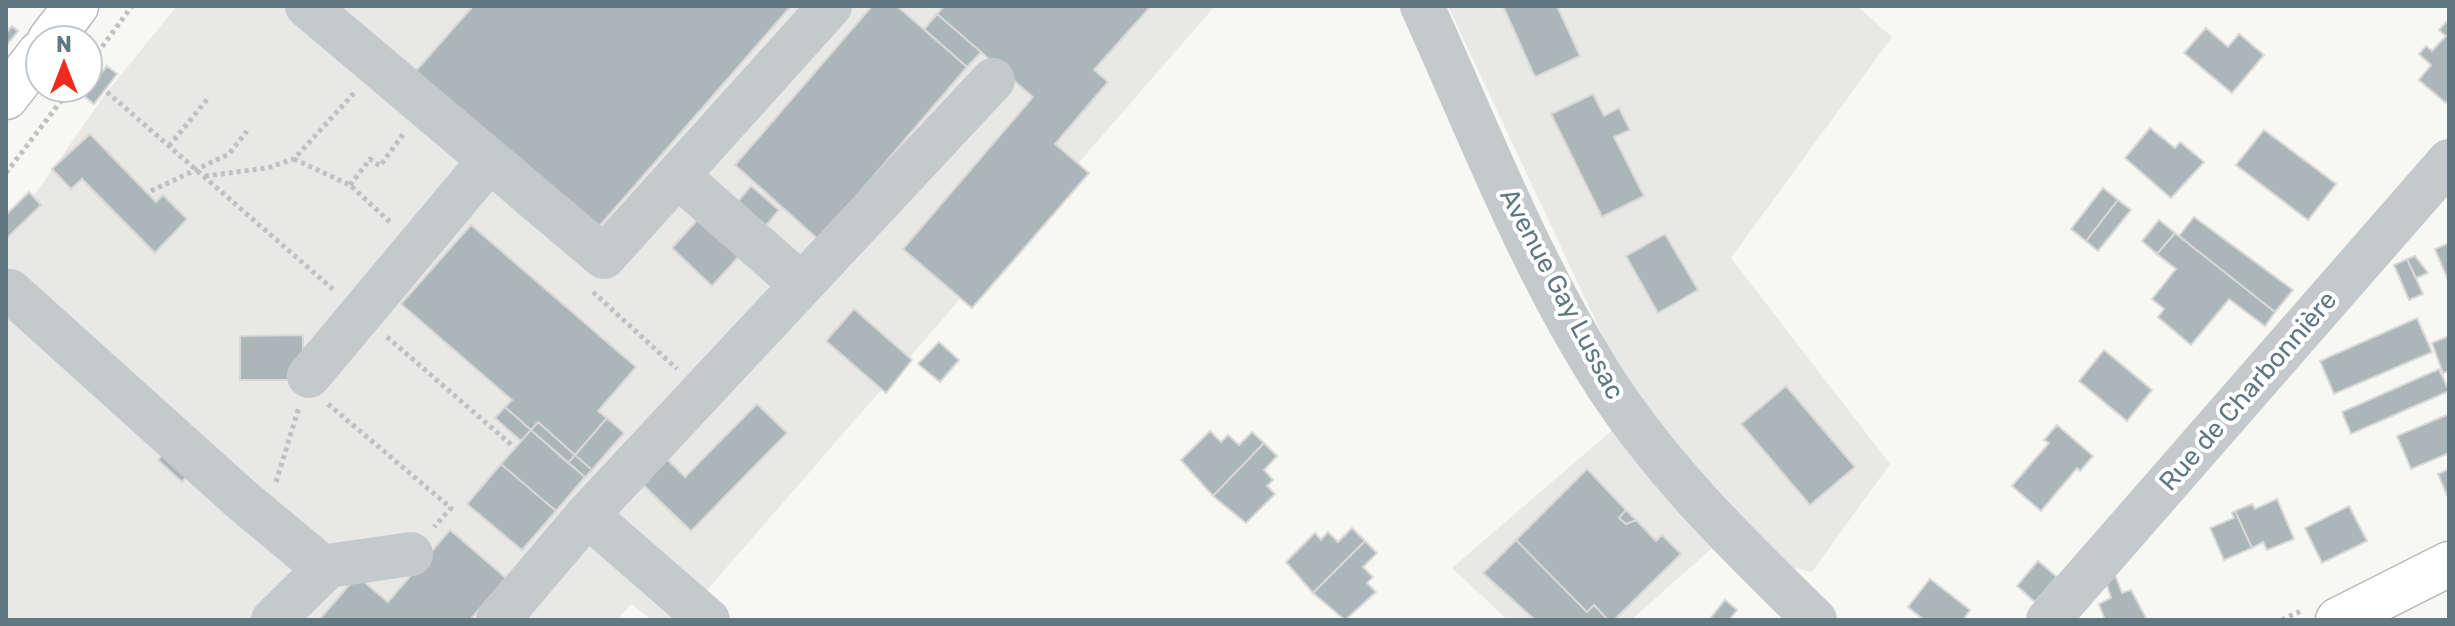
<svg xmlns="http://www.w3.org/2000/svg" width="2455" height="626" viewBox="0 0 2455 626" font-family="Rubik,sans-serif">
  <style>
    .built { fill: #e8e8e7 }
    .building { fill: #abb6b9; stroke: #d9d8d6; stroke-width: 2 }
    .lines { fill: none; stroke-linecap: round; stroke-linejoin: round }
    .major-casing { stroke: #b5bbbe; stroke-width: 47 }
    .path { stroke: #bdc1c2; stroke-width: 5; stroke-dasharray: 4 4; stroke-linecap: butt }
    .minor { stroke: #c4c9cc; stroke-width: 44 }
    .major { stroke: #fff; stroke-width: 44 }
    .labels { text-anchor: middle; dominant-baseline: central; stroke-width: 8; stroke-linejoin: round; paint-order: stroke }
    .street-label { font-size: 26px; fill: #607881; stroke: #fff }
  </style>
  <rect width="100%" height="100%" fill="#f7f7f4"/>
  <path class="built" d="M177,6h1038l-534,614h-29l-21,-16 -14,16h-611v-385l101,-143z
    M1448,6h409l35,31 -161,221 159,206 -78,108 -101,-23 -80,71h-123l-56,-52 185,-159z"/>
  <path class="building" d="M473,6h318l-195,224 -181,-158z
    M872,6h25l70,61 -148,173 -84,-75z
    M944,6h207l-57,64 14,12 -53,62 34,29 -117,135 -69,-59 130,-152 -96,-83z
    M1503,6h54l23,50 -45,21z
    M937,14l44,38 -14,15 -43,-38z
    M2446,22l3,3v74l-3,4 -27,-23 12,-15 -12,-11 7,-8 6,5 14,-15 -7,-6z
    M12,26l6,5 -12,15v-13z
    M2206,28l22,19 11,-13 25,21 -32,38 -48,-40z
    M107,66l10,8 -23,30 -10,-8z
    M1593,94l11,22 15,-8 11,22 -16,7 30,59 -42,21 -51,-103z
    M2150,128l25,20 5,-6 24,20 -33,36 -46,-40z
    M2264,130l72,54 -28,36 -72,-55z
    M90,134l66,68 7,-7 24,24 -32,34 -73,-74 -11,10 -19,-20z
    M751,186l28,24 -16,19 -28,-24z
    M2103,188l15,12 -32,41 -15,-12z
    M29,192l12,13 -35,34v-24z
    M2118,200l13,10 -33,41 -12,-10z
    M700,217l41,37 -29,32 -40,-38z
    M2194,217l99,73 -18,22 -96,-76z
    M2159,220l16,13 -18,21 -15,-13z
    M471,225l165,142 -38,44 9,7 -32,37 -37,-33 -7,8 -26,-23 7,-7 -111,-96z
    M2175,233l100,79 -10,14 -36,-27 -38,46 -33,-28 6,-8 -12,-10 24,-30 -19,-15z
    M1665,234l33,56 -40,23 -32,-57z
    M2449,243v36l-1,1 -13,-31z
    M2415,256l13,17 -12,5 -9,-19z
    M2407,259l16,35 -14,6 -15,-35z
    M854,309l58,51 -26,33 -60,-52z
    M2417,318l15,34 -98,42 -14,-33z
    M303,335v45h-63v-44z
    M2449,336v35l-6,2 -11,-30z
    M939,342l20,18 -19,22 -22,-18z
    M2104,350l48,40 -25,31 -48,-40z
    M2439,369l10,22 -98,43 -9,-22z
    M1786,386l69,81 -45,38 -69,-81z
    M757,404l30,29 -96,98 -58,-56 25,-25 27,27z
    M505,407l26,23 -10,11 -26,-23z
    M2449,414v39l-38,16 -14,-33z
    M607,418l17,15 -32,37 -17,-15z
    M538,422l37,33 -7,8 -37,-33z
    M2057,425l36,31 -13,15 -3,-3 -36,43 -29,-25 37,-43 -5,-3z
    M531,430l54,47 -29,34 -55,-47z
    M1210,431l11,11 7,-7 11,10 13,-13 12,11 -51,53 -32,-36z
    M1264,443l13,13 -13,14 9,10 -6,6 8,8 -29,29 -33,-27z
    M168,448l24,22 -10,12 -24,-22z
    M575,455l17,15 -7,7 -17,-14z
    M501,464l55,47 -34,39 -55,-46z
    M1587,469l39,41 -7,8 7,6 10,-4 20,21 6,-6 19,19 -67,66h-6l-14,-15 -7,7 -71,-72z
    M2449,469v31l-11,-26z
    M2277,499l17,40 -27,11 -4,-8 -11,6 -17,-37 17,-7 3,5z
    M2349,506l18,35 -45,22 -17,-35z
    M1626,510l10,10 -10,4 -7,-6z
    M2235,511l17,37 -28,12 -14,-32 24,-10 -2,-5z
    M1352,528l13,13 -52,52 -27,-31 29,-29 6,7 7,-8 10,10z
    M450,530l56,48 -36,42h-151l38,-44 31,26z
    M1516,540l71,72 7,-7 14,15h-73l-52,-47z
    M1365,541l12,12 -14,14 10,10 -6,6 9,9 -31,28 -32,-27z
    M2038,561l19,16 -22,25 -18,-16z
    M2115,575l7,18 9,-3 16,30h-42l-6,-16 12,-6 -4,-13z
    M1930,579l40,31 -7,10h-39l-16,-13z
    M1725,600l12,10 -8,10h-20z"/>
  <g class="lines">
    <g class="major-casing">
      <path id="major" d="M50,40l26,-34
        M6,97l34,-44
        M2338,620l111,-56"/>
    </g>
    <path class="path" d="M88,66l44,-60
      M107,92l228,199
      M169,146l40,-49
      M294,159l56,26 42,39
      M6,173l65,-85
      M205,176l62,-8 27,-9 61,-67
      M350,185l20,-26 10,7 24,-33
      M151,191l78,-37 18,-23
      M593,292l84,77
      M387,337l127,110
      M328,404l123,104 -17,19
      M276,482l23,-75
      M2282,620l21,-10"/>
    <path class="minor" d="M307,6l297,251 226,-251
      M1422,6c55,121 104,249 174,362 58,95 140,175 219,252
      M678,176l124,109
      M10,291l232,209 83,69
      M309,376l180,-215
      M587,515l121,105
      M273,620l55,-54 83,-12
      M498,620l89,-105 406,-435
      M2048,620l401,-459"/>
    <use href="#major" class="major"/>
  </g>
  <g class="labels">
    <g class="street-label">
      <text transform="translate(1562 294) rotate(62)">Avenue Gay Lussac</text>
      <text transform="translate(2248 391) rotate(-49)">Rue de Charbonnière</text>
    </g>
  </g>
  <rect width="2455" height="626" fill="none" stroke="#607881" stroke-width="16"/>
  <g transform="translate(64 64)"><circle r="38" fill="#ffffff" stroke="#bfc9cd" stroke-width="2"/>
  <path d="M0-6L14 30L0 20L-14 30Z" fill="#ef2b1c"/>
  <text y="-12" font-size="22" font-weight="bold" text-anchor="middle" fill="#607881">N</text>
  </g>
</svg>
